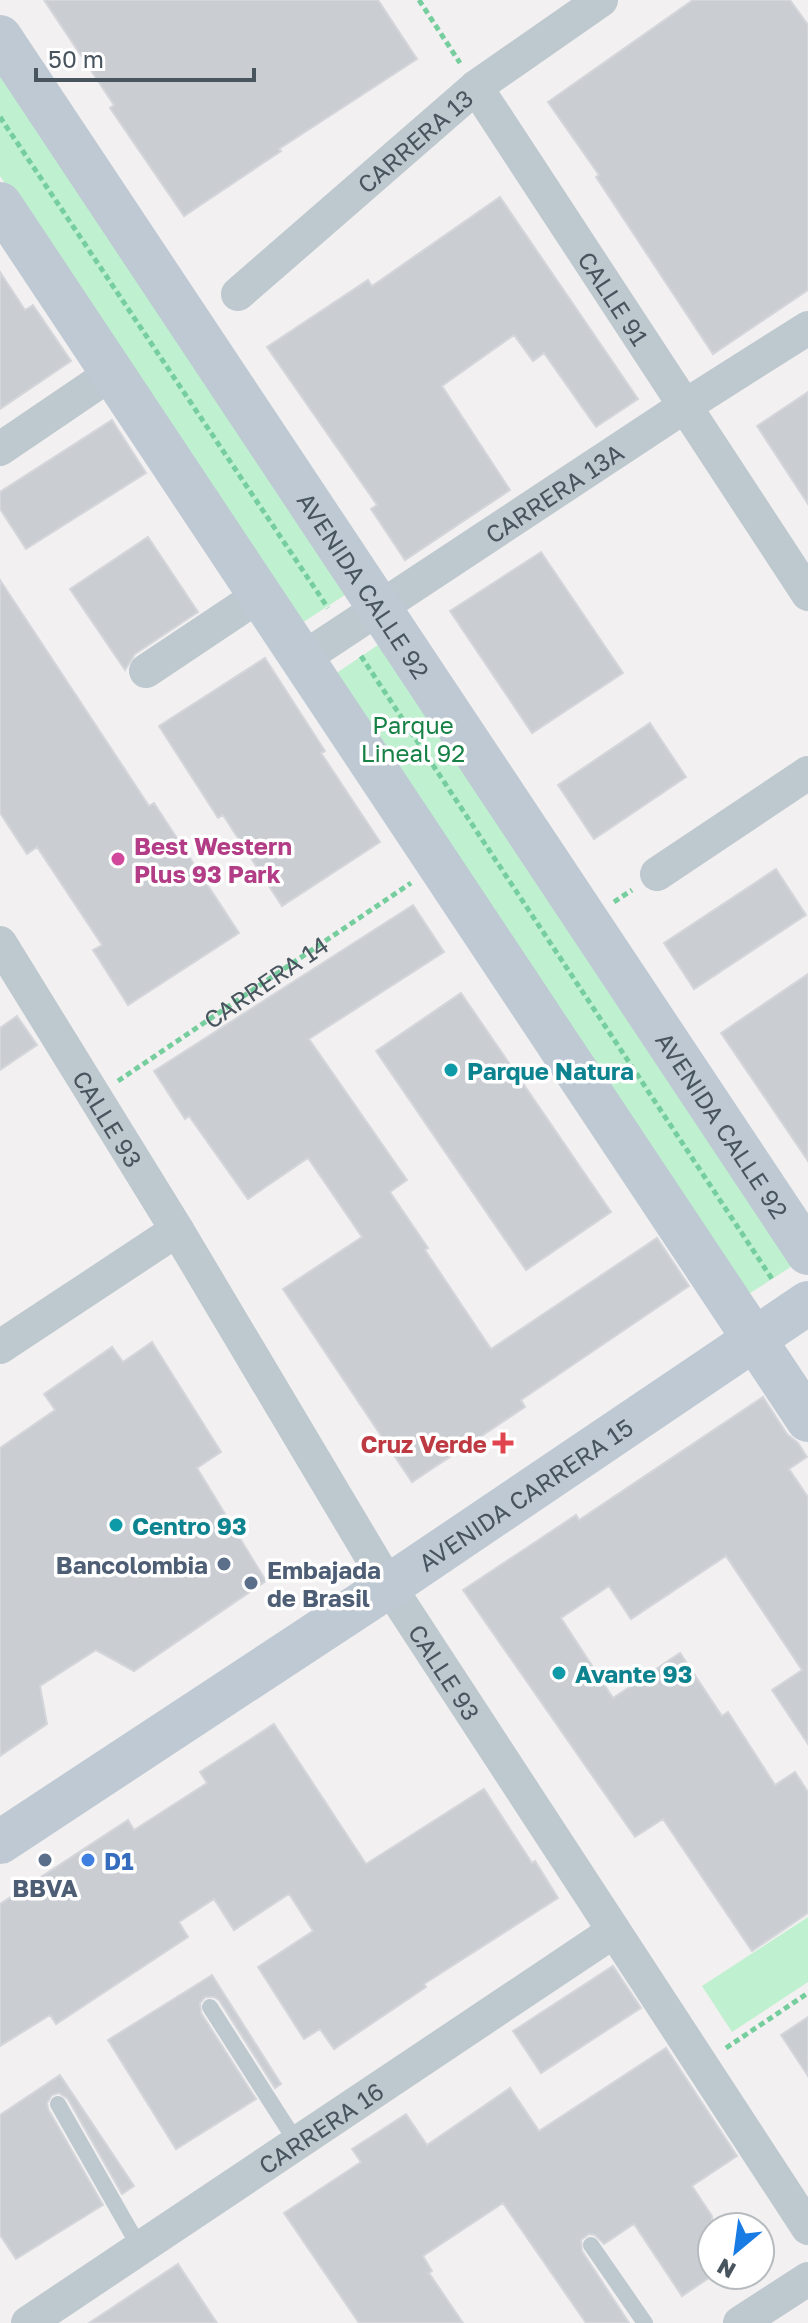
<svg xmlns="http://www.w3.org/2000/svg" width="808" height="2323" viewBox="0 0 808 2323" font-family="'Golos Text',sans-serif">
  <style>
    .green { fill: #bff0cf }
    .building { fill: #cacdd2; stroke: #d4d6db; stroke-width: 2 }
    .lines { fill: none; stroke-linecap: round; stroke-linejoin: round }
    .path { stroke: #76ce9e; stroke-width: 5; stroke-dasharray: 6 4; stroke-linecap: butt }
    .lane { stroke: #bec8cf; stroke-width: 16 }
    .street { stroke: #bec8cf; stroke-width: 34 }
    .secondary { stroke: #bec9d4; stroke-width: 44 }
    .hotel-dot { fill: #d1479c; stroke: #fff; stroke-width: 3 }
    .culture-dot { fill: #0f9aa8; stroke: #fff; stroke-width: 3 }
    .health-dot { fill: #e0444e; stroke: #fff; stroke-width: 3 }
    .service-dot { fill: #5c6f8a; stroke: #fff; stroke-width: 3 }
    .shop-dot { fill: #3f7fe0; stroke: #fff; stroke-width: 3 }
    .labels { text-anchor: middle; dominant-baseline: central; stroke-width: 7; stroke-linejoin: round; paint-order: stroke }
    .street-label { font-size: 24px; fill: #48545e; stroke: #fff }
    .park-label { font-size: 24px; fill: #178146; stroke: #fff }
    .hotel-label { font-size: 24px; font-weight: bold; fill: #b23c85; stroke: #fff; text-anchor: start }
    .culture-label { font-size: 24px; font-weight: bold; fill: #0d838f; stroke: #fff; text-anchor: start }
    .health-label { font-size: 24px; font-weight: bold; fill: #be3a42; stroke: #fff; text-anchor: end }
    .service-label { font-size: 24px; font-weight: bold; fill: #4e5e75; stroke: #fff; text-anchor: end }
    .shop-label { font-size: 24px; font-weight: bold; fill: #366cbe; stroke: #fff; text-anchor: start }
  </style>
  <rect width="100%" height="100%" fill="#f2f0f0"/>
  <path class="green" d="M0,56l354,533 -55,36 -299,-449z
    M387,639l413,622 -56,36 -412,-621z
    M808,1917v65l-76,50 -30,-46z"/>
  <path class="building" d="M44,0h334l39,59 -138,90 2,2 -97,65 -74,-108 4,-3z
    M693,0h97l18,25v265l-95,64 -117,-177 3,-2 -51,-73z
    M500,197l138,202 -42,28 -52,-74 -11,8 -19,-26 -72,51 68,104 -105,70 -34,-51 6,-4 -110,-158 101,-67 4,6z
    M0,272l25,38 8,-5 38,56 -71,48z
    M808,392v112l-51,-78z
    M112,420l34,53 -120,76 -26,-40v-17z
    M148,537l50,75 -63,42 -10,16 -55,-81z
    M541,552l82,121 -91,60 -82,-122z
    M0,580l149,226 5,-3 85,130 -111,72 -35,-55 9,-5 -65,-98 -10,7 -27,-41z
    M265,658l60,93 -4,2 59,89 -98,64 -59,-91 -5,3 -59,-92z
    M650,723l36,54 -92,62 -36,-54z
    M776,869l30,46 -112,74 -30,-46z
    M413,905l31,47 -135,87 98,141 -17,12 38,56 -3,2 66,99 166,-111 32,48 -168,114 4,7 -113,75 -129,-193 79,-52 -54,-79 -60,41 -59,-83 -4,3 -31,-48z
    M808,974v187l-87,-128z
    M461,993l150,219 -85,58 -150,-219z
    M17,1016l20,29 -37,25v-42z
    M152,1342l69,110 -24,16 69,113 -132,90 -38,-21 -56,36 7,38 -47,32v-308l55,-38 -11,-16 68,-47 11,15z
    M763,1397l24,37 11,9 9,14 -18,12 19,28v247l-36,-54 30,-20 -76,-114 -95,63 -22,-33 -48,32 52,80 67,-45 42,63 6,-4 47,73 20,-13 13,20v121l-56,38 -89,-132 -28,18 -172,-247 113,-75 3,5z
    M274,1724l92,140 118,-75 48,74 3,-2 23,37 -134,86 2,3 -92,62 -14,-20 -16,10 -46,-72 55,-36 -24,-37 -55,36 -20,-31 -35,23 9,15 -132,87 -6,-9 -50,31v-142l128,-84 6,10 73,-47 -7,-11z
    M613,1966l28,42 -100,65 -28,-42z
    M212,1975l69,109 -6,4 -56,-88 -5,-3h-9l-5,6 1,10 55,86 -80,50 -68,-109z
    M808,2017v59l-27,-41z
    M666,2048l71,108 -45,30 20,30v60l-30,20 -48,-72 -30,20 -9,-9 -6,-1 -8,6 1,11 47,72h-43l-83,-120 -80,53 9,15 -3,2 34,50h-104l-75,-110 77,-51 -9,-13 54,-35 21,31 83,-57 29,43z
    M60,2075l74,111 -12,8 -54,-95 -9,-6 -7,2 -5,8 1,6 55,96 -87,54 -16,-24v-120z
    M178,2264l39,59h-128z"/>
  <g class="lines">
    <g class="path">
      <path d="M419,0l41,63"/>
      <path d="M0,117l328,491"/>
      <path d="M361,656l413,626"/>
      <path d="M614,902l18,-12"/>
      <path id="s1" d="M118,1081l293,-198"/>
      <path d="M726,2048l82,-55"/>
    </g>
    <path class="lane" d="M210,2007l87,136
      M58,2104l82,144
      M591,2245l54,78"/>
    <g class="street">
      <path id="s2" d="M476,87l332,507"/>
      <path id="s3" d="M238,294l238,-207 125,-87"/>
      <path d="M0,449l112,-76"/>
      <path id="s4" d="M302,659l383,-253 123,-78"/>
      <path d="M146,671l114,-76"/>
      <path d="M657,874l151,-101"/>
      <path id="s5" d="M0,943l177,287 212,356 419,642"/>
      <path d="M0,1347l177,-117"/>
      <path id="s6" d="M28,2323l586,-392"/>
      <path d="M740,2323l68,-44"/>
    </g>
    <g class="secondary">
      <path id="s7" d="M0,37l808,1216"/>
      <path d="M0,204l808,1216"/>
      <path id="s8" d="M0,1842l389,-256 419,-283"/>
    </g>
  </g>
  <circle class="hotel-dot" cx="118" cy="859" r="8"/>
  <g class="culture-dot">
    <circle cx="451" cy="1070" r="8"/>
    <circle cx="116" cy="1525" r="8"/>
    <circle cx="559" cy="1673" r="8"/>
  </g>
  <path class="health-dot" d="M499 1431h8v8h8v8h-8v8h-8v-8h-8v-8h8z"/>
  <g class="service-dot">
    <circle cx="224" cy="1564" r="8"/>
    <circle cx="251" cy="1583" r="8"/>
    <circle cx="45" cy="1860" r="8"/>
  </g>
  <circle class="shop-dot" cx="88" cy="1860" r="8"/>
  <g class="labels">
    <g class="street-label">
      <text stroke="none"><textPath href="#s3" startOffset="234">CARRERA 13</textPath></text>
      <text stroke="none"><textPath href="#s2" startOffset="252">CALLE 91</textPath></text>
      <text stroke="none"><textPath href="#s4" startOffset="302">CARRERA 13A</textPath></text>
      <text stroke="none"><textPath href="#s7" startOffset="658">AVENIDA CALLE 92</textPath></text>
      <text stroke="none"><textPath href="#s1" startOffset="178">CARRERA 14</textPath></text>
      <text stroke="none"><textPath href="#s5" startOffset="206">CALLE 93</textPath></text>
      <text stroke="none"><textPath href="#s7" startOffset="1306">AVENIDA CALLE 92</textPath></text>
      <text stroke="none"><textPath href="#s8" startOffset="630">AVENIDA CARRERA 15</textPath></text>
      <text stroke="none"><textPath href="#s5" startOffset="854">CALLE 93</textPath></text>
      <text stroke="none"><textPath href="#s6" startOffset="352">CARRERA 16</textPath></text>
    </g>
    <g class="park-label">
      <text x="413" y="724">Parque<tspan x="413" dy="28">Lineal 92</tspan></text>
    </g>
    <g class="hotel-label">
      <text x="134" y="845">Best Western<tspan x="134" dy="28">Plus 93 Park</tspan></text>
    </g>
    <g class="culture-label">
      <text x="467" y="1070">Parque Natura</text>
      <text x="132" y="1525">Centro 93</text>
      <text x="575" y="1673">Avante 93</text>
    </g>
    <g class="health-label">
      <text x="487" y="1443">Cruz Verde</text>
    </g>
    <g class="service-label">
      <text x="208" y="1564">Bancolombia</text>
      <text x="267" y="1569" text-anchor="start">Embajada<tspan x="267" dy="28">de Brasil</tspan></text>
      <text x="45" y="1887" text-anchor="middle">BBVA</text>
    </g>
    <g class="shop-label">
      <text x="104" y="1860">D1</text>
    </g>
  </g>
  <g transform="translate(736 2251) rotate(209)"><circle r="38" fill="#ffffff" stroke="#b6bbbf" stroke-width="2"/>
  <path d="M0-6L14 30L0 20L-14 30Z" fill="#187ce4"/>
  <text y="-12" font-size="22" font-weight="bold" text-anchor="middle" fill="#48545e">N</text>
  </g>
  <path d="M36 68v12h218v-12" fill="none" stroke="#48545e" stroke-width="4"/>
  <text x="48" y="68" font-size="24" fill="#48545e" stroke="#ffffff" stroke-width="6" paint-order="stroke">50 m</text>
</svg>
